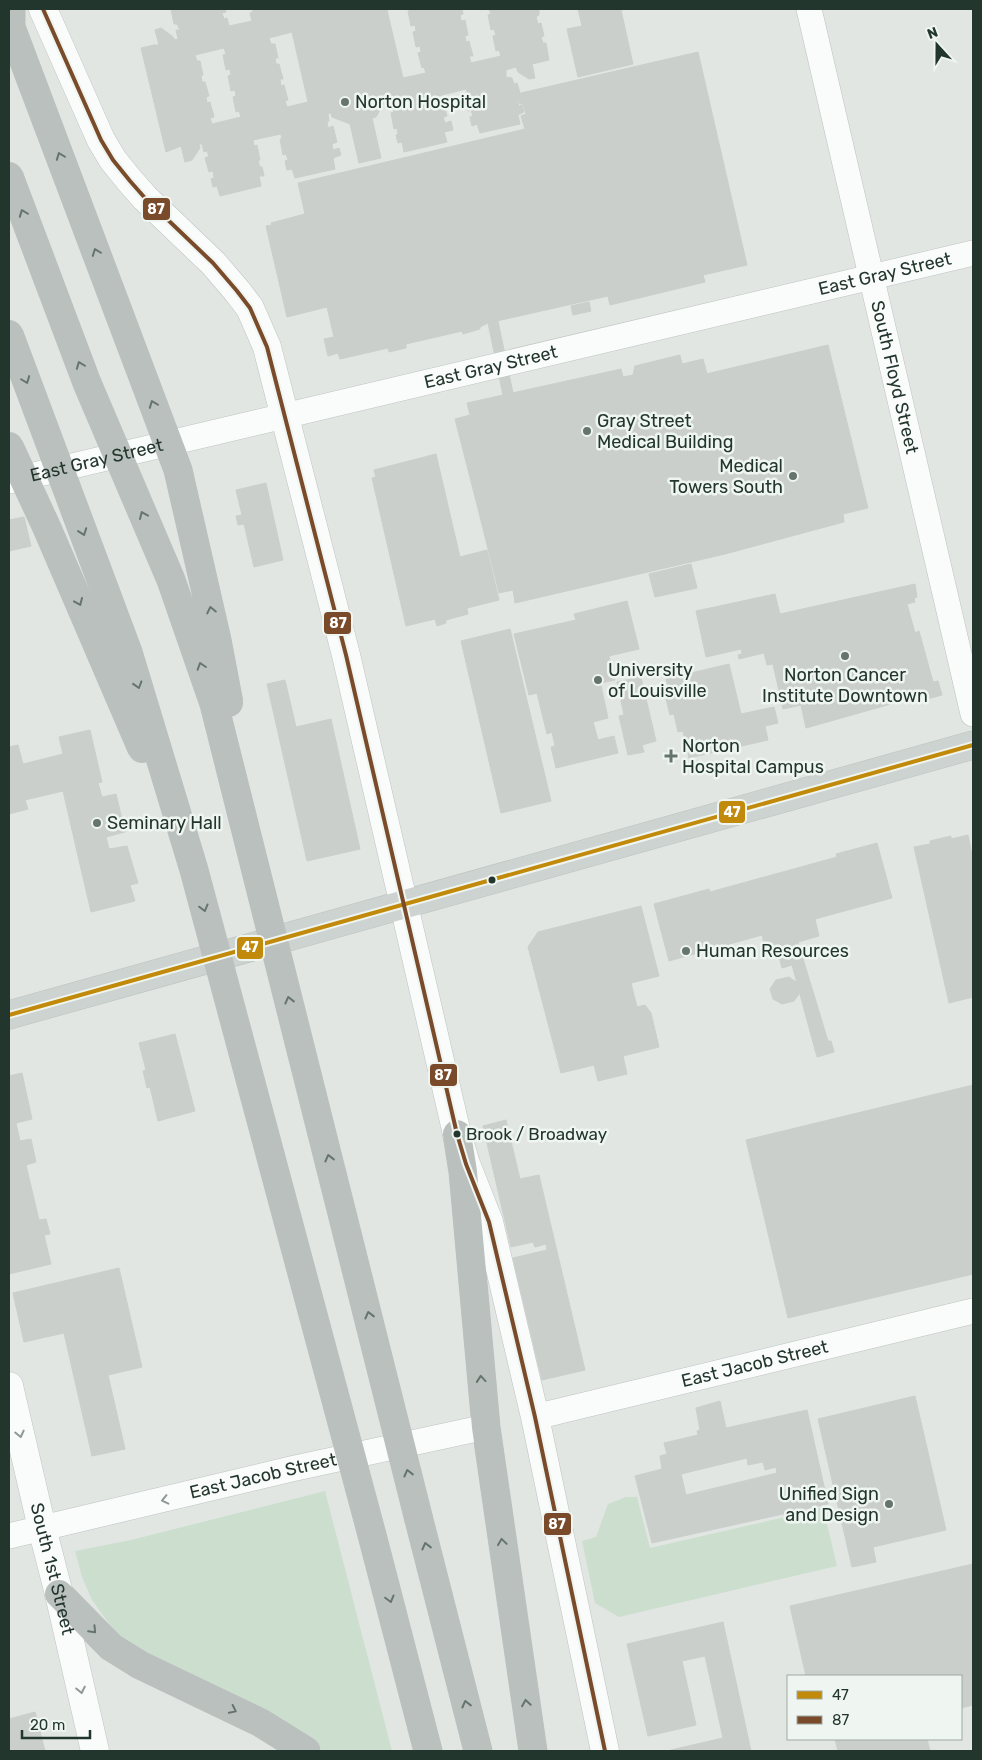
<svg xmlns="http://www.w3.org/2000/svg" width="982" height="1760" viewBox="0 0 982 1760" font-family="Rubik,sans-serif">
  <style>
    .green { fill: #ccdece }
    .building { fill: #cacfcc; stroke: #cacfcc; fill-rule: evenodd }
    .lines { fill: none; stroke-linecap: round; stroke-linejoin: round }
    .street-casing { stroke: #bec3c0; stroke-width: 26 }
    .secondary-casing { stroke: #bec3c0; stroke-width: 29 }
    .primary-casing { stroke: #bcc3bf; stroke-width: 29 }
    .highway-casing { stroke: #bcc3bf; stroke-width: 29 }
    .street { stroke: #fafbfb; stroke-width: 25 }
    .secondary { stroke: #fafbfb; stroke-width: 28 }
    .primary { stroke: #cdd3d0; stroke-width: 28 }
    .highway { stroke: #bac0be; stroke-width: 28 }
    .highway-bridge-casing { stroke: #bcc3bf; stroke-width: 29; stroke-linecap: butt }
    .highway-bridge { stroke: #bac0be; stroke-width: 28 }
    .bus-1-casing { stroke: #eff5f1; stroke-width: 8 }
    .bus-2-casing { stroke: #eff5f1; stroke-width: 8 }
    .bus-1 { stroke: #c28a0b; stroke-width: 4 }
    .bus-2 { stroke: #7a4b2a; stroke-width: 4 }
    .oneway { stroke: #66746e }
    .oneway2 { stroke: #8e9894 }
    .poi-dot { fill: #65746d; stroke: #eff5f1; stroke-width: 2 }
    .bus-dot { fill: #22362d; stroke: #eff5f1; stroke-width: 2 }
    .labels { text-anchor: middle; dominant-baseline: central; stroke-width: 5; stroke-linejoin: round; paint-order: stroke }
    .bus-label { font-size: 17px; fill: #22362d; stroke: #eff5f1; text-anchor: start }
    .poi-label { font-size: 18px; fill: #22362d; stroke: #eff5f1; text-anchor: start }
    .street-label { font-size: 18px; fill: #22362d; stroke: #eff5f1 }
    .line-badge { stroke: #eff5f1; stroke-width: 2 }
    .badge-label { font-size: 14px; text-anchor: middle; font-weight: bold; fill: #fff }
  </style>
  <rect width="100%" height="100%" fill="#e1e6e3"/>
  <path class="green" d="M325,1491l67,260h-69l-9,-7 -121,-62 -73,-43 -28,-39 -10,-23 -7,-26 56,-11z
    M626,1497h11l13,51 144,-33v-2l29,-6 14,59 -218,51 -24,-14 -13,-62 14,-4 12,-33z"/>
  <path class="building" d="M171,9h54l1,3 -4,1 2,6 3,-1 2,8 23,-5 -2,-8 3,-1 -1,-3h139l-4,1 16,68 23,-5 -2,-6 -2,1 -4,-15 3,-1 -1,-6 -4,1 -3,-15 3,-1 -1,-6 -4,1 -3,-15 3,-1v-1h51l1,5 -3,1 1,6 4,-1 3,15 -3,1 1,6 3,-1 4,15h-4l2,7 30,-7 -2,-6 -3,1 -3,-15 3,-1 -2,-6 -3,1 -3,-15 3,-1 -2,-5h50v6l-3,2 2,7 3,-1 3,13 -3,1 2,6h3l3,17 -17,4 3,14 -6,1 -11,-7 -2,-5 -10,3v7l6,1 2,6 3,-1 5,16 -5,1 2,6 3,-1 2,7 -6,3 2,9 -40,9 -3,-9 -5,2 -2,-9 3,-1 -2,-6 -3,1 -3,-15 3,-1 -2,-6 -28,7 1,5 3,-1 5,16 -4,1 2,6 6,-2 2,9 -9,2 3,10 -43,10 -2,-10 -4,1 -2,-8 2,-1 -1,-6 -3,1 -3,-16 3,-1 -2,-5 -3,1 -1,-8h-5l1,3 -8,14 -4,1 9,40 -22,5 -9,-39 -18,-7 -1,-4 -3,1 1,7 -2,1 1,6 5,-2 4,16 -5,2 1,6 6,-2 2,7 -8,3 2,11 -40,9 -3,-9 -5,1 -2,-9 3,-1 -2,-6 -3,1 -3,-16h2l-1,-5 -28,6 1,6 3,-1 3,15 -2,1 2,6h2l2,9h-5l2,10 -41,10 -3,-10 -4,1 -2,-8 3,-1 -1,-7 -4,1 -4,-14 4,-2 -2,-5 -3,1 -2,-8h-3l1,4 -8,12 -7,2 -4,-16 -15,6 -25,-104 13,-3h5l-4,-15 6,-2 11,8 3,4 3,-1 -2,-9h4l-3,-6h-3zM292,32l16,70 -21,5 -2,-6 3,-1 -4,-15 -3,1 -1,-7h3l-4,-15h-3l-1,-6h3l-3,-14h-4l-2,-6zM224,48l2,6 -3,1 3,15 4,-1 1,6 -3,1 3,15 4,-1 1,6 -3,1 3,15 3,-1 2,6 -29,7 -2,-6 4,-1 -4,-15 -3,1 -1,-6 3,-1 -4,-14h-3l-1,-6 2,-1 -3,-14h-3l-2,-6z
    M578,9h48l-5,1 12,54 -55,13 -11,-48 15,-3z
    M698,52l49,213 -44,10 2,7 -95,23 -2,-9 -120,27 -8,4v2l-17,5 -1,-3 -56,13v4l-17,4 -1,-4 -48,11 -2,-6 -10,3 -4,-17 10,-2 -7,-30 -40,10 -21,-91 6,-1 -1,-2 34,-9 -7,-31 227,-54 -4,-13 5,-2 -3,-10h-3l-2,-3 5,-2 -2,-6z
    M589,302l2,9 -18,4 -2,-9z
    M498,321l15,72 -10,2 -15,-72z
    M828,345l40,163 -25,6 1,8 -119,32 -3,-15 18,-4 -38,-160z
    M680,355l2,9 21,-5 4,15 -5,1 16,69 -242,57 -21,-82 15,-4 -3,-12 154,-34 2,8 10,-2 2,-9z
    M718,444l22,91 -18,4 3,15 -210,49 -2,-13 -14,3 -23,-92z
    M436,454l24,103 27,-7 12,50 -32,8 1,6 -22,6v3l-9,3 -2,-7 -29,7 -34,-148 4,-1 -2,-7z
    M266,483l17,77 -29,7 -10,-43 -6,1 -2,-9 6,-1 -6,-25z
    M24,517l7,29 -22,5v-31z
    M691,564l6,24 -42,9 -6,-23z
    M915,584l2,13 -3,1 1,4 -8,2 8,29 4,-2 14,51 5,-1 4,14 -15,4 -1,-5 -120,34 -5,-23 -18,4 -10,-45 -6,1 -3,-12 -25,6 -1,-4 4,-1 -1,-5 -35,8 -10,-46 79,-17 5,20z
    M627,601l12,48 -30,7 6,24 -19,4 1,3 4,-1 7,32 -15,4 5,18 16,-4 4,17 -62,15 -5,-21 4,-1 -3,-14 -5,2 -10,-41 -8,2 -15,-61 62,-14 -2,-6z
    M510,629l41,172 -50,12 -40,-172z
    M729,664l12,50 33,-7 4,16 -13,3 3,14 -79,18 -6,-27 -5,1 -4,-18 -4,1 -5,-20 5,-1 -4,-15z
    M641,677l15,64 -14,4 2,7 -16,3 -9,-39 5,-1 -7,-33z
    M285,680l11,47 35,-8 29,130 -53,12 -40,-177z
    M90,730l12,52 -4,1 4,14 14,-3 9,38 -19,5 3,12 18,-3 11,37 -8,2 5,16 -44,11 -28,-121 -38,9 3,9 -19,5v-67l9,-2 5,19 40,-10 -4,-17z
    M968,835l5,25v137l-24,6 -35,-156 16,-3v-3l21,-5v3z
    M877,843l15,55 -77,21 4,17 -21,6 30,99h3l3,11 -17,5 -25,-92 -10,3 -5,-19 -11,3 -4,-17 -93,26 -15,-57 55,-15 1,3 127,-35 -1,-3z
    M641,906l18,70 -28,7 6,24 8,-2 6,8 8,34 -36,9 4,18 -29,7 -4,-16 -33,8 -33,-126 10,-15z
    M789,977l7,5 3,12 -5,7 -12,3 -9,-5 -3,-10 6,-9z
    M175,1034l20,77 -37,10 -8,-34 -3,1 -4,-17 3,-1 -7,-27z
    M22,1073l10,46 -16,4 4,18 11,-2 5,23 -10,3 13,55 7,-1 4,15 -6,1 7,29 -42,10v-198z
    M973,1085v189l-185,44 -42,-178z
    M506,1120l14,59 19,-4 46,195 -43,10 -29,-122 34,-8 -1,-6 -11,3 -2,-5 -22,5 -28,-121z
    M119,1268l23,99 -34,8 17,74 -33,7 -28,-123 -40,9 -11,-49z
    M915,1396l31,134 -73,17 3,15 -24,5 -34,-148z
    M720,1401l6,27 81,-18 21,94 -176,39 -17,-67 27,-7 -2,-13 7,-2 -3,-11 34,-8 -1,-4 3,-1 -4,-22zM747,1458l1,7 15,-3 2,8 11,-3 1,6 -91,22 -5,-21z
    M973,1564v141l-12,3v-32h-155l-16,-70z
    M723,1622l28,129h-79l-1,-1 52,-12 -18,-82 -23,5 14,64 -48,11 -21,-92z
    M35,1712l10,39h-36v-32z
    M835,1739h92l3,12h-92z"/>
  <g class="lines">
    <g class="street-casing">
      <g id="street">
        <path id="s1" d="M809,9l164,705"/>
        <path id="s2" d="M9,481l964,-228"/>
        <path id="s3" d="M535,1417l438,-106"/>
        <path id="s4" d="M9,1536l282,-67 195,-42"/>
      </g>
    </g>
    <g class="secondary-casing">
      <g id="secondary">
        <path d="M43,9l58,131 12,20 17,21 15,17 68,65 24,28 13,17 17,39 79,308 111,479 9,30 23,58 46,195 70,334"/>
        <path id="s5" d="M9,1386l33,142 17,66 36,157"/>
      </g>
    </g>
    <g class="primary-casing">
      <path id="primary" d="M9,1015l964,-270"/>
    </g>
    <g class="highway-casing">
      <path id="highway" d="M11,9v18l66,175
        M457,1134l6,38 23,255 47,324
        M419,1520l59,231
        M372,1535l56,216
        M59,1594l52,53 29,18 121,58 45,28"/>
    </g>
    <use href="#street" class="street"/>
    <use href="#secondary" class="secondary"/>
    <use href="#primary" class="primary"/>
    <use href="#highway" class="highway"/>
    <g class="highway-bridge-casing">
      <path id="highway-bridge" d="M9,176l78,207 84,197 43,124 205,816
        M77,202l101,268 39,170 12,63
        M9,334l119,318 66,218 178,665
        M9,446l38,82 95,221"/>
    </g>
    <use href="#highway-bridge" class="highway-bridge"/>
    <g class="bus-1-casing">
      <path id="bus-1" d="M9,1015l964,-270"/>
    </g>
    <g class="bus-2-casing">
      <path id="bus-2" d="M43,9l58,131 12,20 17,21 15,17 68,65 24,28 13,17 17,39 79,308 111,479 9,30 23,58 46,195 70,334"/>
    </g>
    <use href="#bus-1" class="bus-1"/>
    <use href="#bus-2" class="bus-2"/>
  </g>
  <defs><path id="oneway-chevron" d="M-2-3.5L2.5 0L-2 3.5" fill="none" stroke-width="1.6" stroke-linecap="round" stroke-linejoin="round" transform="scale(1.25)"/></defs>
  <g class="oneway">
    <use href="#oneway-chevron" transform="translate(60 156) rotate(-111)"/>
    <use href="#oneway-chevron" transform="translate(23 213) rotate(-111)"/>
    <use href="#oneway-chevron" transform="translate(96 252) rotate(-111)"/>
    <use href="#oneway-chevron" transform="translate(80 365) rotate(-111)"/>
    <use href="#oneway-chevron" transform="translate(26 380) rotate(69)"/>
    <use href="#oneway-chevron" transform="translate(153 404) rotate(-111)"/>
    <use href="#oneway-chevron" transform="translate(143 515) rotate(-113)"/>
    <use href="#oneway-chevron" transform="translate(83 532) rotate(70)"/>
    <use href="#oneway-chevron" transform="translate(79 602) rotate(67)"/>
    <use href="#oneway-chevron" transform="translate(211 610) rotate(-102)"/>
    <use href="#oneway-chevron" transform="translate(201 666) rotate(-108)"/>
    <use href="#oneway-chevron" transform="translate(138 685) rotate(73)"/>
    <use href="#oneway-chevron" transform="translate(204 908) rotate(75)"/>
    <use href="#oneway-chevron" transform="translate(289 1000) rotate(-104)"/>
    <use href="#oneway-chevron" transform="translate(329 1158) rotate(-104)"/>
    <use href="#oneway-chevron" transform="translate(369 1315) rotate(-104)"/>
    <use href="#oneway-chevron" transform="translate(481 1379) rotate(-95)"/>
    <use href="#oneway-chevron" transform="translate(408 1473) rotate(-104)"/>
    <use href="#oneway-chevron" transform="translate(502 1542) rotate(-98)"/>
    <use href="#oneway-chevron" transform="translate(426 1546) rotate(-104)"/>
    <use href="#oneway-chevron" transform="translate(390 1599) rotate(75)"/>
    <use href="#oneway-chevron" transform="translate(93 1630) rotate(46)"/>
    <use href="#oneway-chevron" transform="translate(526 1703) rotate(-99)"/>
    <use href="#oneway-chevron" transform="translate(466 1704) rotate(-104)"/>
    <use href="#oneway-chevron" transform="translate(233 1710) rotate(26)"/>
  </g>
  <g class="oneway2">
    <use href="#oneway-chevron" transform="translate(20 1434) rotate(77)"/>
    <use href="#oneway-chevron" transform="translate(165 1500) rotate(167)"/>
    <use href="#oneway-chevron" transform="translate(81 1690) rotate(78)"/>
  </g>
  <g class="poi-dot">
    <circle cx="345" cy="102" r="5"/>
    <circle cx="587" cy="431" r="5"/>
    <circle cx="793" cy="476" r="5"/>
    <circle cx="845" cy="656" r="5"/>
    <circle cx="598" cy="680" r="5"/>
    <path d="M668.5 748.5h5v5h5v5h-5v5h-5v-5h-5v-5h5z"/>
    <circle cx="97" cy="823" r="5"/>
    <circle cx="686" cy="951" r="5"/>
    <circle cx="889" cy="1504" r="5"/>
  </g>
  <g class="bus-dot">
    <circle cx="492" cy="880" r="4.5"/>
    <circle cx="457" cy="1134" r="4.5"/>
  </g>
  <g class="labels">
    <g class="bus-label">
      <text x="466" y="1134">Brook / Broadway</text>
    </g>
    <g class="poi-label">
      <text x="355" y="102">Norton Hospital</text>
      <text x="597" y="421">Gray Street<tspan x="597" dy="21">Medical Building</tspan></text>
      <text x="783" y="466" text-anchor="end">Medical<tspan x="783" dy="21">Towers South</tspan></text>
      <text x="608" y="670">University<tspan x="608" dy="21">of Louisville</tspan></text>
      <text x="845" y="675" text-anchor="middle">Norton Cancer<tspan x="845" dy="21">Institute Downtown</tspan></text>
      <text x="682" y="746">Norton<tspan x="682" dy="21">Hospital Campus</tspan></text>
      <text x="107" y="823">Seminary Hall</text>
      <text x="696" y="951">Human Resources</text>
      <text x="879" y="1494" text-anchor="end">Unified Sign<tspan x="879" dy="21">and Design</tspan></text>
    </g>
    <g class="street-label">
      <text stroke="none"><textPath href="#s2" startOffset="900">East Gray Street</textPath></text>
      <text stroke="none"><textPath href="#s2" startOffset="495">East Gray Street</textPath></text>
      <text stroke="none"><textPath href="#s1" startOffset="378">South Floyd Street</textPath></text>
      <text stroke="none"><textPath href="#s2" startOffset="90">East Gray Street</textPath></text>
      <text stroke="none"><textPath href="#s3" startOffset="226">East Jacob Street</textPath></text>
      <text stroke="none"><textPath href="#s4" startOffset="261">East Jacob Street</textPath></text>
      <text stroke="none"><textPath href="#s5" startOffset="188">South 1st Street</textPath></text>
    </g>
  </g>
  <g class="line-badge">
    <rect x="142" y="197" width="29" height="24" rx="5" fill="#7a4b2a"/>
    <rect x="323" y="611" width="29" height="24" rx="5" fill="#7a4b2a"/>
    <rect x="718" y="800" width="28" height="24" rx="5" fill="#c28a0b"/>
    <rect x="236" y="936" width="28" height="24" rx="5" fill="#c28a0b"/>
    <rect x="429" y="1063" width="29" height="24" rx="5" fill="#7a4b2a"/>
    <rect x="543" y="1512" width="29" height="24" rx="5" fill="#7a4b2a"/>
  </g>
  <g class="badge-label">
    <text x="156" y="214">87</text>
    <text x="338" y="628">87</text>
    <text x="732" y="817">47</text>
    <text x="250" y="952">47</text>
    <text x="443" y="1080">87</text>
    <text x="557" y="1529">87</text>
  </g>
  <rect width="982" height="1760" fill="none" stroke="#22362d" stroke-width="20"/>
  <rect x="787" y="1675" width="175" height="65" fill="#eff5f1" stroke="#9da9a3"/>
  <rect x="797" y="1691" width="25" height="8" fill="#c28a0b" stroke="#9da9a3"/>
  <text x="832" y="1700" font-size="15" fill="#22362d">47</text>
  <rect x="797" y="1716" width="25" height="8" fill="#7a4b2a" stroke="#9da9a3"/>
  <text x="832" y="1725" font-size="15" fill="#22362d">87</text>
  <g transform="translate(937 45) rotate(339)" stroke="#eff5f1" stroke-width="4" paint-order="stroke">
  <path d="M0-4L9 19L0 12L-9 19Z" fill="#22362d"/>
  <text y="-8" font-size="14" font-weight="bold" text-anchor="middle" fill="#22362d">N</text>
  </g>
  <path d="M22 1730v8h68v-8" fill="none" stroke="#22362d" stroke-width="2.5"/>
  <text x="30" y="1730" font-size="15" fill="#22362d" stroke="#eff5f1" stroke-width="4" paint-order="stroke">20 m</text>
</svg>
